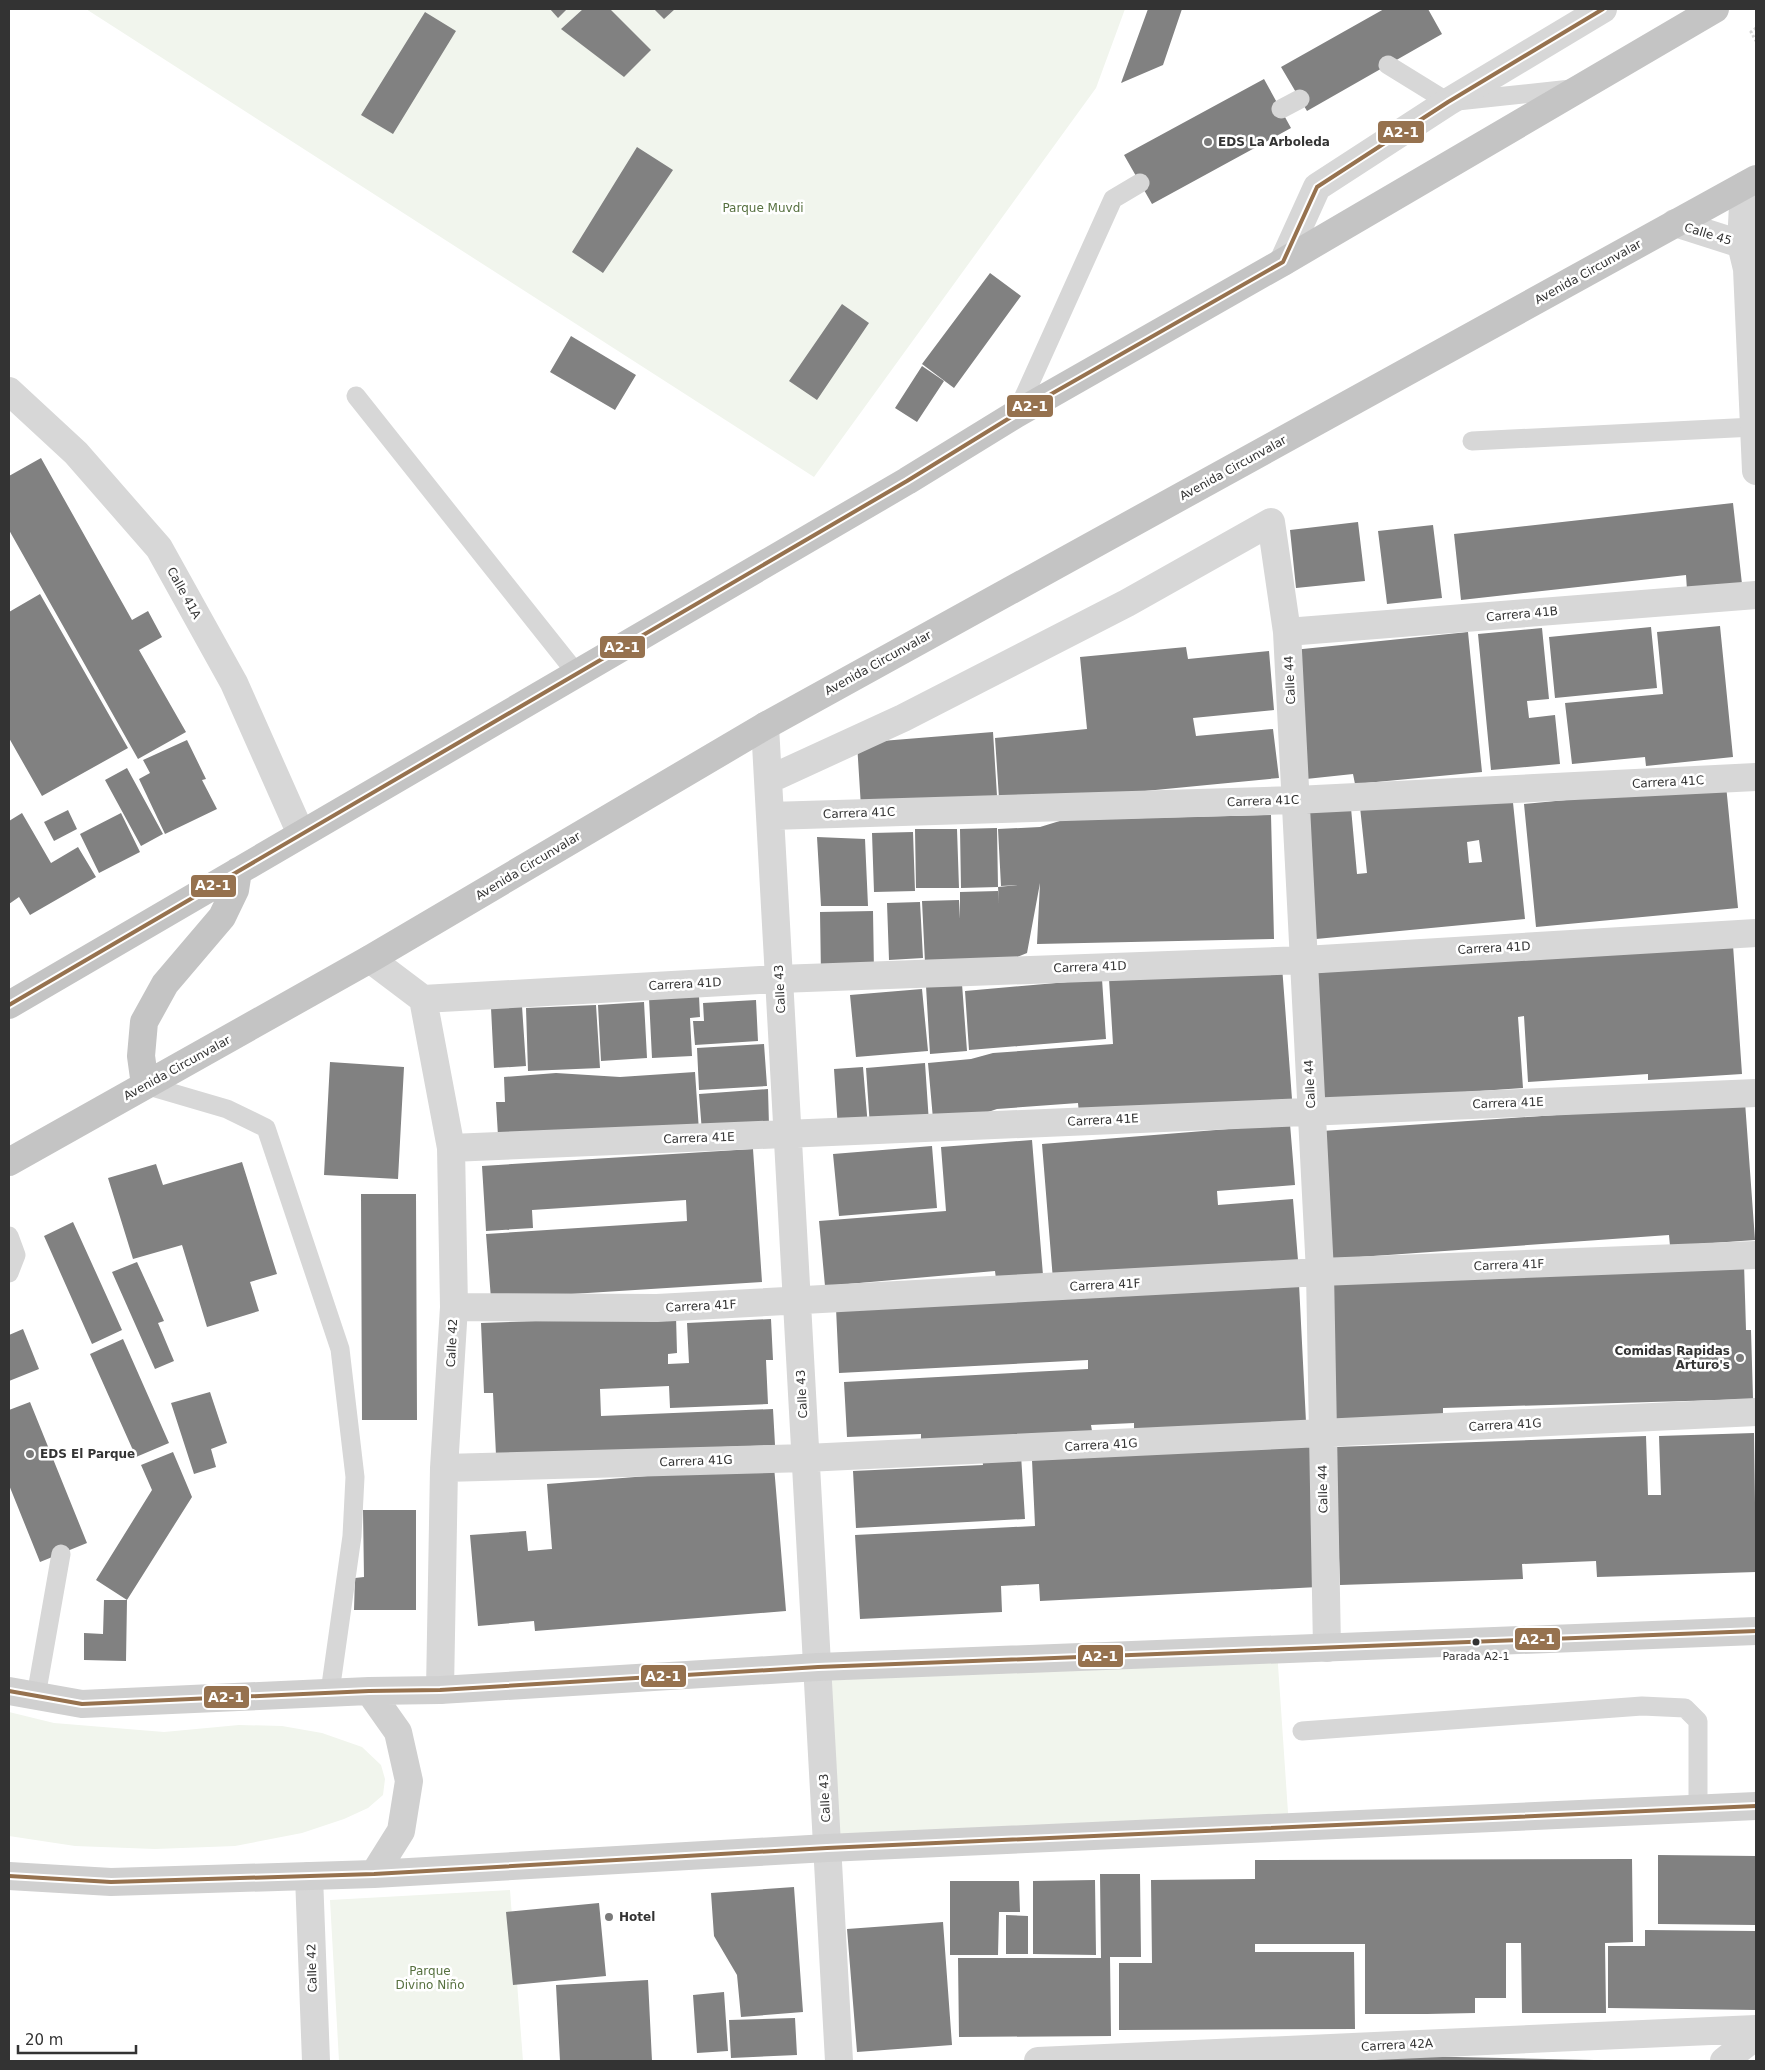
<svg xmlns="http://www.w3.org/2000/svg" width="1765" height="2070" viewBox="0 0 1765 2070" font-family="'DejaVu Sans',sans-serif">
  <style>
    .green { fill: #f1f5ed }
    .building { fill: #818181; fill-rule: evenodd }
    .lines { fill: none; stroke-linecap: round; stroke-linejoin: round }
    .path { stroke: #d6d6d6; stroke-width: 3; stroke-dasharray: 2.5 2.5; stroke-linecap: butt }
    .lane { stroke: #d7d7d7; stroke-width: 19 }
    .street { stroke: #d7d7d7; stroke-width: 28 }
    .secondary { stroke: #d0d0d0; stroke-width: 28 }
    .highway { stroke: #c4c4c4; stroke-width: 28 }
    .bus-1-casing { stroke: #fff; stroke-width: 8 }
    .bus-1 { stroke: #96724f; stroke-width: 4 }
    .poi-dot { fill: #7a7a7a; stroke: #fff; stroke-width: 2 }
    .bus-dot { fill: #333; stroke: #fff; stroke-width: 2 }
    .labels { text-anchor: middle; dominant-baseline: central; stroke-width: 5; stroke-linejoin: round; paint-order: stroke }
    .bus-label { font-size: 11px; fill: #333; stroke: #fff }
    .poi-label { font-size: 12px; font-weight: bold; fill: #333; stroke: #fff; text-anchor: start }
    .park-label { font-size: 12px; fill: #56703f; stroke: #fff }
    .street-label { font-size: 12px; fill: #333; stroke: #fff }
    .line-badge { stroke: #fff; stroke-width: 2 }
    .badge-label { font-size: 14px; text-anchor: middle; font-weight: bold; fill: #fff }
  </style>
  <rect width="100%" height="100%" fill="#fff"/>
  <path class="green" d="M86,9h1039l-29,79 -282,389z
    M1277,1650l12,177 -462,21 -9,-181z
    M9,1712l45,11 110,9 75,-7 43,1 40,7 40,14 19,18 4,14 -2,16 -15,13 -24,11 -42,14 -67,13 -80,3 -80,-3 -66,-10z
    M510,1890l13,171h-184l-9,-161z"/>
  <path class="building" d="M550,9h17l-9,9z
    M583,9h27l41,41 -27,27 -63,-48z
    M654,9h21l-11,10z
    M1148,9h34l-19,56 -42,18z
    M1384,9h44l14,25 -135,77 -26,-44z
    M425,12l31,19 -63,103 -32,-19z
    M1264,79l27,49 -139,76 -28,-49z
    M637,147l36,23 -70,103 -31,-21z
    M990,273l31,23 -67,92 -32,-24z
    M842,304l27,19 -52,77 -28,-19z
    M571,336l65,39 -21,35 -65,-38z
    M922,366l22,15 -27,41 -22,-14z
    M41,458l91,162 16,-9 14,26 -23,13 47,82 -48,27 -129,-229v-54z
    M1733,503l9,81 -55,6 -1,-15 -225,25 -7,-66z
    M1358,522l7,59 -69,7 -6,-58z
    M1433,525l9,73 -55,6 -9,-73z
    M40,594l88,154 -86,48 -33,-58v-126z
    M1720,626l13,131 -87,9 -1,-9 -73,7 -7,-61 98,-9 -6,-62z
    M1651,627l6,61 -102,10 -6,-61z
    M1542,628l7,71 -22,2 2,17 26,-3 5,49 -69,6 -13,-136z
    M1468,632l14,140 -127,12 -2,-10 -47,5 -13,-129z
    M1186,647l2,12 81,-8 5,59 -81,8 3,18 77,-7 6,49 -186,18 -94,2 -4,-60 92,-9 -7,-72z
    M993,732l4,64 -136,11 -4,-64z
    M187,740l19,39 -4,1 15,29 -52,25 -26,-55 11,-6 -7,-13z
    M127,768l36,66 -22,12 -36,-66z
    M1726,785l12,123 -202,19 -12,-123z
    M1512,793l13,126 -209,20 -13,-126 48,-5 6,66 10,-1 -7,-66zM1479,840l3,22 -13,1 -2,-21z
    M68,810l9,19 -23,12 -10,-19z
    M22,813l29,50 27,-16 18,30 -66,38 -11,-18 -10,7v-83z
    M121,813l19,39 -41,21 -19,-39z
    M1271,815l3,124 -237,5 3,-61 -13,70 -27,11 -75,-1 -3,-62 37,-1 1,19v-27l38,-1 1,12 -1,-16 -37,1 -1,-59 37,-1 1,59 21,-2 -18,1 -3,-57 42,-2 23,-7z
    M915,829h42l2,59h-43z
    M913,832l2,59 -41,1 -2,-59z
    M817,837l48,2 3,67h-47z
    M920,902l3,56 -34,2 -2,-57z
    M873,911l1,62 -53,2 -1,-63z
    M1733,945l9,129 -94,6v-6l-120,8 -4,-66 -6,1 5,71 -203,14 -10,-129z
    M1282,966l10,133 -213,15 -1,-11 -81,6 -21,7 -43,3 -5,-56 43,-4 22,-6 120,-9 -4,-65z
    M1102,979l4,60 -137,11 -4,-59z
    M962,984l5,67 -37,3 -4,-68z
    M922,989l6,62 -72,6 -6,-62z
    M699,996l1,21 -10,1 2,38 -40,2 -3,-60z
    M756,1000l2,41 -63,4 -2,-24h11l-1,-18z
    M644,1002l3,56 -46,3 -3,-56z
    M596,1005l4,63 -72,3 -2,-63z
    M522,1006l4,60 -32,2 -3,-60z
    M764,1044l3,42 -68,4 -2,-42z
    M330,1062l74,5 -6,112 -74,-4z
    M925,1063l4,60 -59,4 -4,-59z
    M863,1067l5,60 -30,2 -4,-60z
    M695,1072l4,59 -201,5 -2,-34h9l-1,-25 52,-4 64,4z
    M768,1089l1,37 -67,6 -3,-38z
    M1745,1102l10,138 -85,6 -1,-11 -338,24 -9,-128z
    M1290,1124l5,61 -78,6 1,14 75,-6 5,61 -245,20 -11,-136z
    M1032,1140l11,135 -47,4 -1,-8 -170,15 -6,-65 127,-10 -5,-64z
    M932,1146l5,62 -98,8 -6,-62z
    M753,1149l9,133 -271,17 -5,-65 201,-13 -1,-21 -154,10 1,18 -47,3 -4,-65z
    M242,1162l35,112 -27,8 9,29 -52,16 -25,-82 -49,14 -25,-81 48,-14 7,21z
    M361,1194h55l1,226h-55z
    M73,1222l49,108 -30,14 -48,-108z
    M137,1262l27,59 -6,2 16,38 -19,8 -43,-97z
    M1744,1263l2,67h5l2,69 -310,9v8l-113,4 -4,-144z
    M1299,1284l7,138 -172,9v-8l-43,2 1,6 -171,9v-6l-74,3 -3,-55 244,-13v-9l-249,13 -3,-65z
    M676,1316l1,37 -9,1v10l21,-1 -2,-40 84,-4 2,41h-7l2,44 -98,4 -1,-22 -69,3 1,27 172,-7 2,36 -279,10 -3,-62h-9l-3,-70z
    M23,1329l16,40 -30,12v-46z
    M123,1339l46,104 -33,14 -46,-103z
    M210,1392l17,51 -16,6 5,18 -22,7 -23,-71z
    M30,1402l57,141 -47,19 -31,-77v-75z
    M1754,1433l2,139 -159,5 -1,-16 -74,3 1,15 -183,6 -5,-138 311,-11 2,59h13l-2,-59z
    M1310,1445l8,142 -278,14 -1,-17 -38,2 1,26 -142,7 -5,-84 180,-9 -3,-66z
    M173,1452l19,45 -65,103 -1,61 -42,-1v-27l19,1 1,-34h23l-31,-20 56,-90 -11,-25z
    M1021,1455l4,64 -169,9 -3,-57 130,-6 -1,-8z
    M774,1466l12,145 -251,20 -1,-10 -56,5 -8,-91 56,-4 2,20 24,-2 -5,-65z
    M363,1510h53v100h-62l1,-32 9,-1z
    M1658,1855l98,1v69l-98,-1z
    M1632,1859l1,83 -28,1 1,70h-84l-1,-70h-15v55h-31v15l-48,1h-62v-70h-110v8h99l1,77 -236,1v-67h33l-1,-83 104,-1v-19z
    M1100,1874h40l1,83h-31l1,79 -152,1 -1,-79h143z
    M1095,1880l1,75 -63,-1v-73z
    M950,1881h69l1,31h-21l-1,43h-48z
    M794,1887l9,125 -62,5 -4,-42 -23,-39 -3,-43z
    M599,1903l7,73 -93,9 -7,-73z
    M1006,1915l22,1v38h-22z
    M943,1922l9,123 -95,7 -10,-123z
    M1645,1930l111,1v79l-148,-2v-62h37z
    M648,1980l4,81h-92l-4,-76z
    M724,1992l4,59 -31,2 -4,-58z
    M795,2018l2,37 -66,3 -2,-38z
    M1363,2055l231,5v1h-231z"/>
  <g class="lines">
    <path class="path" d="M1756,28l-5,4 5,9"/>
    <path class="lane" d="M1388,65l60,37 123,-13
      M1281,109l19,-10
      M356,396l221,278
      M1016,414l97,-215 27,-16
      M1472,441l282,-14
      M145,1085l82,24 39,19 74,221 15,128 -3,59 -22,156
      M9,1236l7,19 -7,18
      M36,1696l25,-142
      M1302,1731l340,-25 43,2 13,13v88"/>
    <path class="street" d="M1744,186l-3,58 6,25 9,202
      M1675,223l66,21
      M1283,262l34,-75 131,-85 155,-93
      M9,391l67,62 83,95 75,135 67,151
      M1287,632l469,-37
      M765,726l74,1335
      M768,780l135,-62 224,-115 144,-81 16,110 33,640 7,376
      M770,816l526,-16 460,-23
      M370,959l53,40
      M423,999l356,-20 525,-19 452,-27
      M423,999l28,149 3,159 -10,161 -4,222
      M451,1148c435,-17 870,-38 1305,-55
      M454,1307l203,1 663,-36 436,-17
      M444,1468l362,-10 950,-46
      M309,1876l7,185
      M1038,2061l718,-32
      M1724,2061l32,-25"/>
    <path class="secondary" d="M9,1691l73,13 287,-13 71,-1 378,-23 938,-36
      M369,1691l29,41 11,49 -8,50 -27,43
      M9,1876l102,6 263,-8 453,-26 929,-42"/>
    <path class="highway" d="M9,1005l898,-524 109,-67 267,-152 432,-253
      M145,1085l-4,-29 3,-34 21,-38 57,-67 13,-27 3,-19
      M9,1162l361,-203 395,-233 991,-547"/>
    <g class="bus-1-casing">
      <path id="bus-1" d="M9,1005l898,-524 109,-67 267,-152 34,-75 131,-85 155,-93
        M9,1691l73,13 287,-13 71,-1 378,-23 938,-36
        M9,1876l102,6 263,-8 453,-26 929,-42"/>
    </g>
    <use href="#bus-1" class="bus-1"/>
  </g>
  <g class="poi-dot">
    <circle cx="1208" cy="142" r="5"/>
    <circle cx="1740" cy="1358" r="5"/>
    <circle cx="30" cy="1454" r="5"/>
    <circle cx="609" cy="1917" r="5"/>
  </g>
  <circle class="bus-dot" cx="1476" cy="1642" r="4.5"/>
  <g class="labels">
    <g class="bus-label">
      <text x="1476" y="1656">Parada A2-1</text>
    </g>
    <g class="poi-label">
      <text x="1218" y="142">EDS La Arboleda</text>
      <text x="1730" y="1351" text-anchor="end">Comidas Rapidas<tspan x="1730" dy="14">Arturo's</tspan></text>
      <text x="40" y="1454">EDS El Parque</text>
      <text x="619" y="1917">Hotel</text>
    </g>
    <g class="park-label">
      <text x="763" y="208">Parque Muvdi</text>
      <text x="430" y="1971">Parque<tspan x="430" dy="14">Divino Niño</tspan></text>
    </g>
    <g class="street-label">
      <text transform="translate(1708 234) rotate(17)">Calle 45</text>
      <text transform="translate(1588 272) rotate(-29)">Avenida Circunvalar</text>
      <text transform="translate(1233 468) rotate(-29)">Avenida Circunvalar</text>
      <text transform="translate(184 593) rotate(61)">Calle 41A</text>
      <text transform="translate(1522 614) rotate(-5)">Carrera 41B</text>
      <text transform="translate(878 663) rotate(-29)">Avenida Circunvalar</text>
      <text transform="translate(1290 680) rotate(-93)">Calle 44</text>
      <text transform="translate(1668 782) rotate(-3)">Carrera 41C</text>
      <text transform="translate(1263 801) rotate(-2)">Carrera 41C</text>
      <text transform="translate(859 813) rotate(-2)">Carrera 41C</text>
      <text transform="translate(528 866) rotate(-31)">Avenida Circunvalar</text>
      <text transform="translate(1494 948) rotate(-3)">Carrera 41D</text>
      <text transform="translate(1090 967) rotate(-2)">Carrera 41D</text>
      <text transform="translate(685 984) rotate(-3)">Carrera 41D</text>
      <text transform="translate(780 989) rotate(-93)">Calle 43</text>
      <text transform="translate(177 1068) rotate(-29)">Avenida Circunvalar</text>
      <text transform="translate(1310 1084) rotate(-93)">Calle 44</text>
      <text transform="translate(1508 1103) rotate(-2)">Carrera 41E</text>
      <text transform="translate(1103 1120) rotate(-3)">Carrera 41E</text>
      <text transform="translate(699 1138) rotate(-2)">Carrera 41E</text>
      <text transform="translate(1509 1265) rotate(-2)">Carrera 41F</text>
      <text transform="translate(1105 1285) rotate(-3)">Carrera 41F</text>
      <text transform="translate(701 1306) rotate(-3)">Carrera 41F</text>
      <text transform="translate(452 1343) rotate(-87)">Calle 42</text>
      <text transform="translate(802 1394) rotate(-93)">Calle 43</text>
      <text transform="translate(1505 1425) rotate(-3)">Carrera 41G</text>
      <text transform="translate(1101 1445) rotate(-3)">Carrera 41G</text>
      <text transform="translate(696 1461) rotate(-2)">Carrera 41G</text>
      <text transform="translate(1323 1489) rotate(-91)">Calle 44</text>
      <text transform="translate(825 1798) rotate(-93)">Calle 43</text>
      <text transform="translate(312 1968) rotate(-92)">Calle 42</text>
      <text transform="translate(1397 2045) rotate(-3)">Carrera 42A</text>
    </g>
  </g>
  <g class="line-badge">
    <rect x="1377" y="120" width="48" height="24" rx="5" fill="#96724f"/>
    <rect x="1006" y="394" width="48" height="24" rx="5" fill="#96724f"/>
    <rect x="599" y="635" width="47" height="24" rx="5" fill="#96724f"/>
    <rect x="190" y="874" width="47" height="24" rx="5" fill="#96724f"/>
    <rect x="1514" y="1627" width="47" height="24" rx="5" fill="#96724f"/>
    <rect x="1077" y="1644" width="47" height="24" rx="5" fill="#96724f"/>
    <rect x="640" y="1664" width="47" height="24" rx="5" fill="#96724f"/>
    <rect x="203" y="1685" width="47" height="24" rx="5" fill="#96724f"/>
  </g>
  <g class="badge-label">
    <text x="1401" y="137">A2-1</text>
    <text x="1030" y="411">A2-1</text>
    <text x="622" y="652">A2-1</text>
    <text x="213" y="890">A2-1</text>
    <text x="1537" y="1644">A2-1</text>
    <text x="1100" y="1661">A2-1</text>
    <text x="663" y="1681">A2-1</text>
    <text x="226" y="1702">A2-1</text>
  </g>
  <rect width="1765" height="2070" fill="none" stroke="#333333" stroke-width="20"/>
  <path d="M18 2045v8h118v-8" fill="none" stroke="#333333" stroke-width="2.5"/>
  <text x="25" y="2045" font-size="15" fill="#333333" stroke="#ffffff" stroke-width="4" paint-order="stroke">20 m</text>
</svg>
